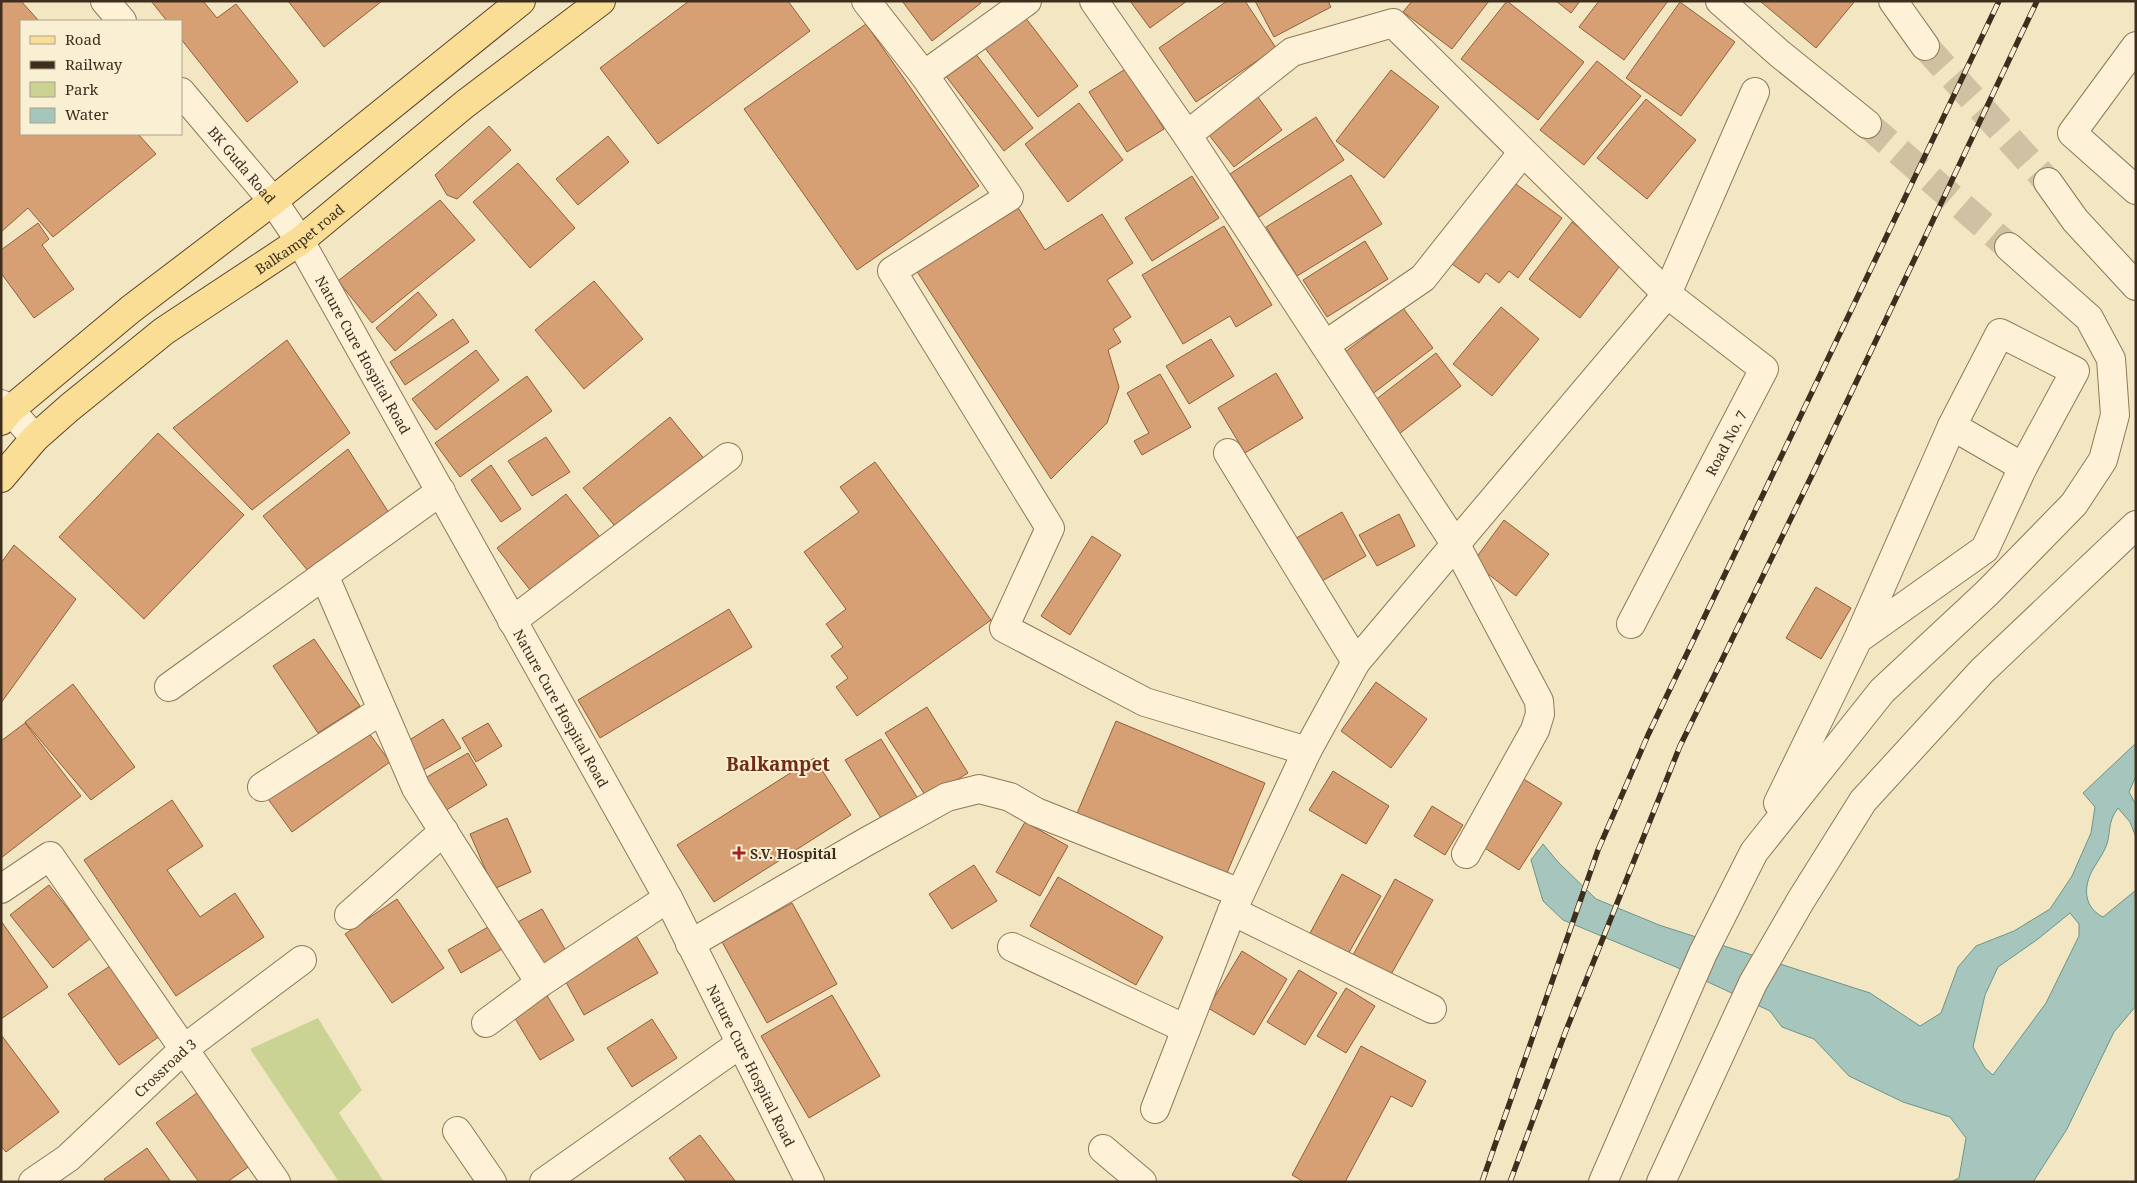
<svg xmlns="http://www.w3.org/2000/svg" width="2137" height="1183" viewBox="0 0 2137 1183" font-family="'Noto Serif',serif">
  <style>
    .green { fill: #cad394 }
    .water { fill: #a5c5bd; stroke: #6a958c; fill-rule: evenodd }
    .building { fill: #d69f74; stroke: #925f39 }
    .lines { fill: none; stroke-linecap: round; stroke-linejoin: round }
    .minor-tunnel { stroke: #cfc1a1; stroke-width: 28; stroke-dasharray: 28 14; stroke-linecap: butt }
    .minor-casing { stroke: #907757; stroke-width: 30 }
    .major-casing { stroke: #5d442b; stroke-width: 30 }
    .minor { stroke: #fdf2d7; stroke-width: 28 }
    .major { stroke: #fade96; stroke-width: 28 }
    .rail-casing { stroke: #3e2e1d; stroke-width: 5.5 }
    .rail { stroke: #f9efd3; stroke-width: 4; stroke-dasharray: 11; stroke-linecap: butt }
    .poi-dot { fill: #a6221f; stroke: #f9efd3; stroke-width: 2 }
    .labels { text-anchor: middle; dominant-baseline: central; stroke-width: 4; stroke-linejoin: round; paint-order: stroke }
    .street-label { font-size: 14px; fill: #3e2e1d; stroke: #f9efd3 }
    .poi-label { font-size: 14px; font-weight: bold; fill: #3e2e1d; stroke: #f9efd3; text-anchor: start }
    .district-label { font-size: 19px; font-weight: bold; fill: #702c17; stroke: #f9efd3 }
  </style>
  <rect width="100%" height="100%" fill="#f3e6c2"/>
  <path class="green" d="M318,1018l44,72 -23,23 45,69h-45l-89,-133z"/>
  <path class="water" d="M2136,743v33l-7,16 7,13v32l-6,-15 -12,-14c-12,16 -6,26 -13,41 -4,8 -10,16 -14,24 -8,17 -6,35 12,44l33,-27v116l-22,26 -47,97 -34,53h-82l8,-4 7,-40 -16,-21 -47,-15 -54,-26 -35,-37 -32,-12 -12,-16 -94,-44 -113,-47 -20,-19 -12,-41 12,-16 15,18 38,37 63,26 211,68 50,33 21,-13 17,-46 18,-21 38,-15 36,-22 22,-33 19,-43 4,-26 -12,-14zM2070,913l9,11v12l-33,67 -53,72 -8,-7 -12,-21 12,-52 13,-28 40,-28z"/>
  <path class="building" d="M1,1h20l18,20h-18v113h117l18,20 -103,83 -25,-29 -27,24z
    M151,1h52l14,17 19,-14 62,78 -51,40 -66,-83v-18h-14z
    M288,1h94l-58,46z
    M689,1h99l22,30 -152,113 -58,-76z
    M902,1h77l2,2 -49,38z
    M1130,1h57l-37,27z
    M1227,1h18l31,47 -80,54 -37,-54z
    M1255,1h73l3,6 -57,30z
    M1412,1h77l-37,48 -49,-37z
    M1507,1l77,61 -46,58 -77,-61z
    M1556,1h24l-9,12z
    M1599,1h69l-44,59 -45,-33z
    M1760,1h95l-39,47z
    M1680,2l55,40 -54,74 -55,-38z
    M1021,12l57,74 -40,31 -57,-74z
    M866,24l113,162 -122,84 -113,-161z
    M975,53l58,75 -29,23 -59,-76z
    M1597,61l44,35 -57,69 -44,-35z
    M1127,68l37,61 -37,23 -38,-60z
    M1391,70l48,37 -55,71 -48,-37z
    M1255,93l27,37 -48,37 -29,-37z
    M1646,99l50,41 -49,59 -50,-41z
    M1079,103l44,57 -55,42 -43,-58z
    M1316,117l28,43 -85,57 -29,-43z
    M489,126l22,24 -54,49 -10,-4 -12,-20z
    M608,136l21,26 -51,43 -22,-26z
    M518,163l57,65 -45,40 -57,-66z
    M1351,175l31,49 -85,52 -31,-49z
    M1192,176l27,42 -67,43 -27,-43z
    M1513,182l49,36 -44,60 -9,-7 -10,12 -13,-10 -7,10 -27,-19z
    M440,200l35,40 -103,83 -34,-42z
    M1017,206l28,44 57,-36 31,49 -26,17 24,37 -18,12 8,13 -13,8 11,37 -12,36 -56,56 -135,-209z
    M1572,222l51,40 -43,56 -51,-39z
    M38,223l11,16 -7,6 32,44 -40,29 -33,-45v-23z
    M1224,226l48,79 -36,22 -6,-11 -47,28 -41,-69z
    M1365,241l23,38 -61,38 -24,-37z
    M594,281l49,58 -59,50 -49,-59z
    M418,292l19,23 -42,36 -19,-23z
    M1501,307l38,32 -47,57 -39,-32z
    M1403,308l30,40 -62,47 -30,-40z
    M453,319l16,23 -64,43 -15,-23z
    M1211,339l23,37 -45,28 -23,-38z
    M287,340l63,93 -98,77 -79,-82z
    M476,350l23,30 -63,50 -24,-31z
    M1436,353l25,33 -62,48 -25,-33z
    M1276,373l27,45 -58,35 -27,-45z
    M1160,374l31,53 -49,28 -8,-14 15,-8 -22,-40z
    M527,376l25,35 -92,66 -25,-34z
    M670,417l36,44 -87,70 -36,-43z
    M158,433l86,82 -100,104 -85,-82z
    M546,437l24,35 -38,24 -24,-35z
    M348,449l41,64 -76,64 -50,-61z
    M875,462l116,158 -134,96 -21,-29 12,-9 -17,-22 12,-9 -17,-23 20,-15 -42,-57 55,-40 -19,-25z
    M491,465l30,44 -20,13 -30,-42z
    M566,494l37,47 -69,54 -37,-47z
    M1342,512l24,44 -51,29 -24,-44z
    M1399,514l16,32 -38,20 -18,-31z
    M1504,520l45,34 -33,42 -43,-34z
    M1092,536l29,19 -51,80 -29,-19z
    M14,545l62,54 -75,104v-140z
    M1816,587l35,21 -30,51 -35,-21z
    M729,609l23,38 -152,91 -22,-38z
    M314,639l46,67 -42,27 -45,-67z
    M1376,682l51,37 -36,49 -50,-37z
    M73,684l62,83 -44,33 -66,-78z
    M927,707l41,66 -41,25 -42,-65z
    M443,719l18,29 -41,24 -17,-28z
    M1116,721l149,62 -41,97 -149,-62z
    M25,723l56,73 -80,62v-117z
    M488,723l14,23 -26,16 -14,-24z
    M366,729l24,33 -98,70 -24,-33z
    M881,739l39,63 -36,21 -39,-63z
    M468,753l19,32 -47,29 -20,-33z
    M814,758l37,57 -137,87 -37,-57z
    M1333,771l56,35 -23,38 -57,-34z
    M1522,778l40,25 -43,67 -39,-25z
    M172,800l31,46 -36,24 33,47 35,-24 29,44 -88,59 -92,-136z
    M1432,806l31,19 -18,30 -31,-19z
    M507,818l24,54 -37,17 -24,-55z
    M1025,822l43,24 -28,50 -44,-24z
    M974,865l23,36 -45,28 -23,-35z
    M1342,874l39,22 -34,60 -38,-21z
    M1058,877l105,60 -27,48 -106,-59z
    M1395,879l38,21 -48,85 -37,-21z
    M49,885l42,53 -38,30 -43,-53z
    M397,899l47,69 -52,35 -47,-69z
    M792,903l45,81 -70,39 -45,-81z
    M542,909l24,42 -30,16 -24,-42z
    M1,921l47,66 -47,32z
    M488,927l14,22 -41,24 -13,-23z
    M635,934l23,39 -74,42 -22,-40z
    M1242,951l45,28 -33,56 -46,-27z
    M110,966l50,70 -41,29 -51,-71z
    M1299,970l38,23 -32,52 -38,-23z
    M1346,988l29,18 -29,47 -29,-17z
    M546,994l28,46 -34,20 -27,-45z
    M832,995l48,81 -71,42 -48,-82z
    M652,1019l25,39 -45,29 -25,-39z
    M2,1036l57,76 -53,40 -5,-6z
    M1361,1046l65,35 -14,26 -21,-11 -46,86h-41l-12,-7z
    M201,1090l53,73 -27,19h-28l-43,-59z
    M700,1135l36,47h-49l-18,-24z
    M147,1148l24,34h-65l-2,-3z"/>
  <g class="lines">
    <path class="minor-tunnel" d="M1925,46l123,136
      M1867,124l142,123"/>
    <g class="minor-casing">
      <g id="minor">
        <path d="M105,1l17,20"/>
        <path d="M866,1l58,74 85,122 -117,74 158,257 -46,100 141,74 162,49"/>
        <path d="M1094,1l93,134 269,410 83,156 1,13 -5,16 -69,124"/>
        <path d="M1720,1l60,53 87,70"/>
        <path d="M1893,1l32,45"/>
        <path d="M2136,46l-64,87 64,57"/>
        <path d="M924,75l103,-74"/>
        <path id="s1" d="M181,92l92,109 27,40 368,657 142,284"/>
        <path d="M1187,135l105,-83 101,-29 274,271 97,75 -133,255"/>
        <path d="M2048,182l27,38 61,66"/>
        <path d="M1325,345l98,-67 100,-126"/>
        <path d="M1,404l9,6 25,28"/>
        <path d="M1952,426l71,41"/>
        <path d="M1228,453l128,209"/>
        <path d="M324,575l92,213 124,195"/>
        <path d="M512,621l216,-164"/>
        <path d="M169,687l272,-196"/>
        <path d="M262,787l120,-77"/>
        <path d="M1778,803l80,-164 94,-213 48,-93 75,38 -52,96 -38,82 -127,90"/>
        <path d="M1,889l49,-33 226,326"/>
        <path d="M1232,911l200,98"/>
        <path d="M349,915l95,-84"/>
        <path d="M690,944l174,-101 83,-46 32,-8 31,8 26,15 204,81"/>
        <path d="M1012,947l174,82"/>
        <path d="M486,1023l54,-40 128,-85"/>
        <path d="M1155,1109l77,-198 75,-160 49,-89 311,-368 88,-202"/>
        <path d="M457,1131l35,51"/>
        <path d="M1103,1149l39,33"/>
        <path id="s2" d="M33,1182l35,-24 117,-110 117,-88"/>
        <path d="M544,1182l196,-138"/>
        <path d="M1603,1182l100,-229 51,-101 128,-161 105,-98 87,-89 29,-44 12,-45 -4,-56 -22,-41 -80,-71"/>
        <path d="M1661,1182l92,-199 48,-83 62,-99 119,-130 154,-146"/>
      </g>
    </g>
    <g class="major-casing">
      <g id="major">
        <path d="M1,421l9,-11 121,-101 142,-108 248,-200"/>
        <path id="s3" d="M1,478l34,-40 34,-30 95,-77 136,-90 165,-137 136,-103"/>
      </g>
    </g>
    <use href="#minor" class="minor"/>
    <use href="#major" class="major"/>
    <g class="rail-casing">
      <path id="rail" d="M1482,1182l116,-332 50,-115 351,-734
        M1510,1182l55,-149 115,-287 135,-277 222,-468"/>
    </g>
    <use href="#rail" class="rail"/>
  </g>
  <path class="poi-dot" d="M736.5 845.5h5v5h5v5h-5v5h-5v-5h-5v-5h5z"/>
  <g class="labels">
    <g class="street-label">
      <text stroke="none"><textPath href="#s1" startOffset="95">BK Guda Road</textPath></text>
      <text stroke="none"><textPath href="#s3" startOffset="384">Balkampet road</textPath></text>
      <text stroke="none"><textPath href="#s1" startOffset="321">Nature Cure Hospital Road</textPath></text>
      <text transform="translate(1726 443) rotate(-62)">Road No. 7</text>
      <text stroke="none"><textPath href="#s1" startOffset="726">Nature Cure Hospital Road</textPath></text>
      <text stroke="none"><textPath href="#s1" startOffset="1131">Nature Cure Hospital Road</textPath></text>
      <text stroke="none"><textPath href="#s2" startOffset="175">Crossroad 3</textPath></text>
    </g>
    <g class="poi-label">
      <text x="750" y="853">S.V. Hospital</text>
    </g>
    <g class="district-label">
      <text x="778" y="764">Balkampet</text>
    </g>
  </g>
  <rect width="2137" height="1183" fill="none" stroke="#3e2e1d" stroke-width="5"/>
  <rect x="20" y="20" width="162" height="115" fill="#f9efd3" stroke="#aea28a"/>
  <rect x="30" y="36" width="25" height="8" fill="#fade96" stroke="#aea28a"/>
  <text x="65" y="45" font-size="15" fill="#3e2e1d">Road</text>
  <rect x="30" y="61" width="25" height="8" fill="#3e2e1d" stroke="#aea28a"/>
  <text x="65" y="70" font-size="15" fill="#3e2e1d">Railway</text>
  <rect x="30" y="82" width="25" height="15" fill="#cad394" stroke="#aea28a"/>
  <text x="65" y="95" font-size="15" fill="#3e2e1d">Park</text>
  <rect x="30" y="108" width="25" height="15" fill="#a5c5bd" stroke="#aea28a"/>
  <text x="65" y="120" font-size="15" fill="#3e2e1d">Water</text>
</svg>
